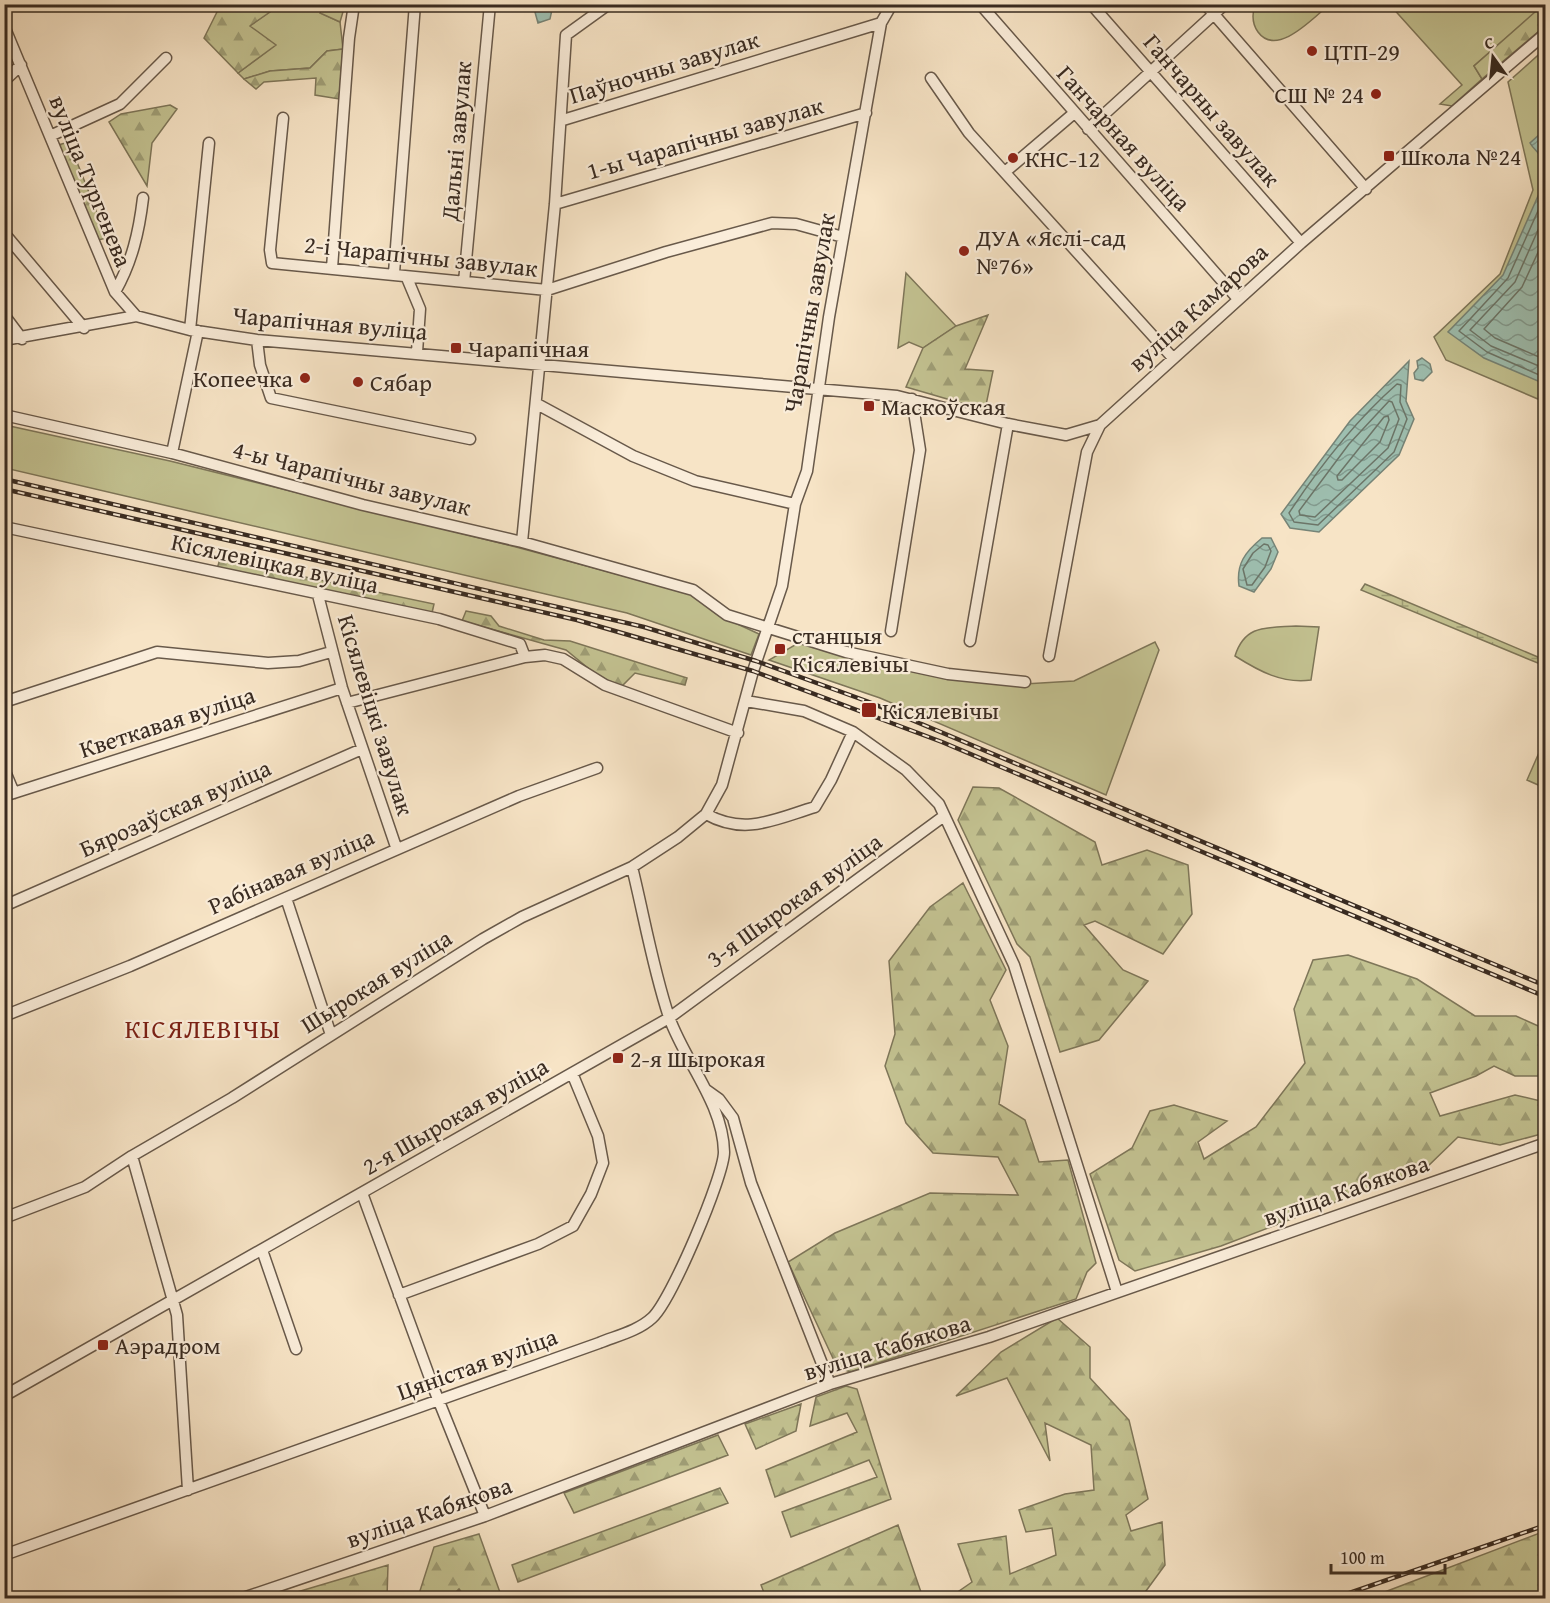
<svg xmlns="http://www.w3.org/2000/svg" width="1550" height="1603" viewBox="0 0 1550 1603" font-family="'Gentium Book Plus',serif">
  <style>
    .green { fill: #c3c291; stroke: #7e7659; stroke-width: 1.5 }
    .forest { fill: url(#forest-firs); stroke: #7e7659; stroke-width: 1.5 }
    .wetland { fill: url(#wetland-marsh); stroke: #7e7659; stroke-width: 1.5 }
    .water { fill: url(#water-waves); stroke: #768477; stroke-width: 1.5 }
    .lines { fill: none; stroke-linecap: round; stroke-linejoin: round }
    .shore { stroke: #6c7568; stroke-width: 1.5 }
    .minor-casing { stroke: #68594a; stroke-width: 13 }
    .minor { stroke: #faedda; stroke-width: 10 }
    .rail-casing { stroke: #392b21; stroke-width: 4.5 }
    .rail { stroke: #faedda; stroke-width: 2; stroke-dasharray: 7; stroke-linecap: butt }
    .poi-dot { fill: #8f2418; stroke: #faedda; stroke-width: 2 }
    .labels { text-anchor: middle; dominant-baseline: central; stroke-width: 4.5; stroke-linejoin: round; paint-order: stroke }
    .poi-label { font-size: 24px; fill: #392b21; stroke: #faedda; text-anchor: start }
    .street-label { font-size: 24px; fill: #392b21; stroke: #faedda }
    .neighbourhood-label { font-size: 26px; letter-spacing: 1.5px; fill: #7a1f14; stroke: #faedda }
  </style>
  <defs>
    <pattern id="forest-firs" width="22" height="20" patternUnits="userSpaceOnUse" patternTransform="scale(1.5)"><rect width="22" height="20" fill="#c3c291"/><path d="M5 1l3.5 6h-7zM16 11l3.5 6h-7z" fill="#9f9e76"/></pattern>
    <pattern id="wetland-marsh" width="20" height="14" patternUnits="userSpaceOnUse" patternTransform="scale(1.5)"><rect width="20" height="14" fill="#c3c291"/><path d="M1 5h8M5 5V1M11 12h8M15 12V8" fill="none" stroke="#9f9e76"/></pattern>
    <pattern id="water-waves" width="16" height="10" patternUnits="userSpaceOnUse" patternTransform="scale(1.5)"><rect width="16" height="10" fill="#9ebfb0"/><path d="M0 5q4-4 8 0t8 0" fill="none" stroke="#829b8f"/></pattern>
  </defs>
  <rect width="100%" height="100%" fill="#f7e4c6"/>
  <filter id="stains"><feTurbulence type="fractalNoise" baseFrequency=".00333" numOctaves="4"/><feColorMatrix values="0 0 0 0 .2 0 0 0 0 .09 0 0 0 0 .02 0 0 0 .5 -.17"/></filter>
  <radialGradient id="worn" r=".72"><stop offset=".6" stop-color="#630" stop-opacity="0"/><stop offset="1" stop-color="#630" stop-opacity=".3"/></radialGradient>
  <path class="green" d="M1255,4h74v1c-15,12 -52,53 -71,27 -6,-8 -6,-18 -3,-28z
    M280,5h43l-2,8 19,9 3,27 -16,2 -17,17 -40,3 -26,8 -6,-6 37,-28 -26,-19z
    M1390,5h154l-70,61 8,13 -30,27 -12,-2 22,-19z
    M1545,49v353l-99,-42 -12,-23 66,-63 33,-84 -25,-108z
    M906,273l50,53 -33,22 -14,-6 -11,6z
    M5,425l165,36 346,86 175,47 27,21 41,19 -8,21 -124,-42 -622,-145z
    M1296,626l23,1 -8,53c-29,4 -52,-9 -76,-24 10,-32 32,-28 61,-30z
    M800,642l77,24 132,19 65,-4 81,-39 4,8 -53,145 -226,-97 -111,-38z
    M1545,739v49l-18,-8z"/>
  <path class="forest" d="M221,4l59,1 -30,21 26,19 -38,28 -34,-35z
    M1544,4l1,22 -63,53 -8,-13z
    M323,5h22l-5,17 -20,-9z
    M343,49l-4,50 -24,-4 1,-17 -52,4 -8,7 -12,-10 26,-8 40,-3 17,-17z
    M170,105l7,4 -25,34 -5,43 -38,-64 12,-8z
    M69,142l38,96 -9,2 -40,-95z
    M988,315l-23,54 28,2 -8,39 -79,-23 17,-39 33,-22z
    M220,559l214,45 -2,9 -215,-44z
    M466,611l25,5 8,10 45,14 26,1 117,37 -2,7 -50,-12 -13,13 -23,-9 -33,-27 -104,-29z
    M973,787l26,1 96,54 7,23 45,-15 41,15 4,49 -29,40 -68,-33 -11,4 39,45 25,11 -49,59 -39,12 -30,-95 -13,-13 -59,-124z
    M963,883l43,87 -16,30 18,46 -9,58 26,16 14,42 29,-2 28,103 -9,9 -11,27 -226,73 -13,-5 -49,-105 47,-29 95,-40 88,2 -20,-38 -65,-4 -27,-30 -21,-57 10,-32 -6,-73 41,-54z
    M1348,955l69,24 58,37h41l29,13v47h-30l-21,-10 -18,10 -46,17 10,23 75,-21 30,7v31l-45,12 -42,-8 -31,30 -206,79 -86,25 -16,-11 -29,-86 42,-26 18,-37 24,-6 53,16 -29,21 6,17 52,-32 49,-64 -11,-54 19,-49z
    M1057,1318l33,29v31l39,42 19,79 -22,16 5,16 31,-9 3,43 -22,30 -10,3h-184l23,-16 -14,-38 48,-8 4,38 46,-19 -4,-27 -26,4 -7,-22 46,-16 29,-4 -3,-45 -46,-22 5,38 -43,-83 -51,18 45,-44z
    M846,1386l11,3 34,110 -100,38 -9,-25 95,-35 -8,-17 -94,37 -9,-27 91,-38 -10,-19 -37,13 6,-29z
    M801,1404l-5,27 -40,18 -11,-25z
    M718,1435l10,20 -154,58 -10,-20z
    M720,1488l8,15 -210,79 -6,-17z
    M898,1525l25,73h-157l-5,-13z
    M1545,1531v67h-161l-2,-5z
    M479,1534l23,64h-36l-7,-9 -9,9 -32,-1 16,-50z
    M388,1565l-1,33h-110z"/>
  <path class="wetland" d="M1365,584l180,76v6l-184,-76z"/>
  <path class="water" d="M533,5h20l-3,14 -12,4z
    M1540,134h5v40l-5,-7c5,-12 -5,-15 -10,-24z
    M1542,187h4l-1,197 -61,-26 -36,-26 55,-57z
    M1422,358l8,6 2,8 -9,9 -8,-2 -1,-6 4,-5 -1,-7z
    M1409,361l-3,40 8,18 -15,36 -80,77 -29,-4 -9,-14 69,-93z
    M1262,538h9l7,14 -7,17 -17,23 -15,-6c-3,-22 6,-34 23,-48z"/>
  <g class="lines">
    <path class="shore" d="M1546,193l-38,85 -49,53 28,21 59,26
      M1546,212l-31,70 -45,48 21,16 55,23
      M1546,235l-24,52 -38,42 11,9 51,22
      M1397,384l4,1 -1,17 7,17 -13,33 -76,73 -24,-3 -5,-9c31,-47 66,-92 108,-129z
      M1389,401l3,1 7,17 -11,29 -73,69 -15,-2 -1,-4 50,-67z
      M1384,417l4,-1 1,4 -9,22 -38,38h-4l-1,-4z
      M1264,544l4,1 3,6 -6,16 -13,18h-5l-4,-16 10,-16z"/>
    <g class="minor-casing">
      <path id="minor" d="M980,4l258,295
        M1091,4l210,239
        M1205,4l161,185
        M4,26l111,266 21,24
        M931,78l38,55 203,224
        M4,81l17,-16
        M283,118l-13,132 2,13 275,27 119,-38 106,-29 24,1 47,13
        M563,120l318,-97
        M1088,129l137,-125
        M50,136l70,-32 46,-46
        M1005,172l68,-58
        M555,204l311,-91
        M4,233l80,95
        M332,268l17,-230 5,-34
        M394,273l21,-269
        M407,278l13,31 -3,43
        M464,282l26,-278
        M115,292c17,-30 24,-60 28,-94
        M4,315l18,24
        M190,330l19,-187
        M4,340l132,-24 54,14 67,10 640,56 111,28 58,11 34,-10 201,-182 245,-210
        M257,340l3,25 11,33 199,41
        M537,404l96,52 62,25 100,23
        M4,415l168,38 191,52 159,37 171,48 34,25 119,37 102,22 77,8
        M172,453l26,-122
        M4,527l435,92 81,25 5,13
        M522,542l33,-338 11,-169 43,-31
        M318,595l24,93 54,159
        M891,631l29,-181 -8,-51
        M970,641l38,-217
        M1049,656l38,-204 13,-27
        M746,701l58,10 49,21 53,38 33,34 75,161 103,327
        M4,702l153,-50 111,11 31,-2 32,-9
        M347,703l178,-46 20,-2 18,4 42,26 133,48
        M4,769l10,24
        M4,796l338,-108
        M706,814c39,22 69,5 109,-7l16,-27 22,-48
        M286,898l45,137
        M4,906l358,-157
        M4,1016l126,-50 389,-170 78,-28
        M705,1089l14,10 14,19 18,65 79,201
        M132,1156l45,159 11,175
        M362,1193l72,196 51,127
        M4,1218l81,-31 47,-31 100,-58 251,-159 39,-22 110,-50 46,-30 28,-23 16,-29 31,-114 29,-85 13,-82 12,-33 22,-154 52,-294 11,-19
        M262,1250l34,99
        M399,1295l139,-51 35,-18 18,-32 12,-31 -5,-27 -26,-63
        M4,1396l665,-378 275,-202
        M4,1555l595,-212c17,-7 39,-12 53,-25 19,-17 72,-142 72,-166 -1,-49 -39,-90 -55,-135 -16,-48 -25,-101 -37,-150
        M243,1598l242,-82 345,-132 159,-47 557,-194"/>
    </g>
    <use href="#minor" class="minor"/>
    <g class="rail-casing">
      <path id="rail" d="M4,479l640,148 112,34 113,41 677,284
        M4,489l573,131 176,51 189,71 604,255
        M1335,1598l211,-73"/>
    </g>
    <use href="#rail" class="rail"/>
  </g>
  <g class="poi-dot">
    <circle cx="1312" cy="51" r="6"/>
    <circle cx="1376" cy="94" r="6"/>
    <rect x="1383" y="150" width="12" height="12" rx="3"/>
    <circle cx="1013" cy="158" r="6"/>
    <circle cx="964" cy="251" r="6"/>
    <rect x="450" y="342" width="12" height="12" rx="3"/>
    <circle cx="305" cy="378" r="6"/>
    <circle cx="358" cy="382" r="6"/>
    <rect x="863" y="400" width="12" height="12" rx="3"/>
    <rect x="774" y="643" width="12" height="12" rx="3"/>
    <rect x="861" y="702" width="16" height="16" rx="3"/>
    <rect x="612" y="1052" width="12" height="12" rx="3"/>
    <rect x="97" y="1339" width="12" height="12" rx="3"/>
  </g>
  <g class="labels">
    <g class="poi-label">
      <text x="1324" y="51">ЦТП-29</text>
      <text x="1364" y="94" text-anchor="end">СШ № 24</text>
      <text x="1401" y="156">Школа №24</text>
      <text x="1025" y="158">КНС-12</text>
      <text x="976" y="237">ДУА «Яслі-сад<tspan x="976" dy="28">№76»</tspan></text>
      <text x="468" y="348">Чарапічная</text>
      <text x="293" y="378" text-anchor="end">Копеечка</text>
      <text x="370" y="382">Сябар</text>
      <text x="881" y="406">Маскоўская</text>
      <text x="792" y="635">станцыя<tspan x="792" dy="28">Кісялевічы</tspan></text>
      <text x="882" y="710">Кісялевічы</text>
      <text x="630" y="1058">2-я Шырокая</text>
      <text x="115" y="1345">Аэрадром</text>
    </g>
    <g class="street-label">
      <text transform="translate(664 67) rotate(-17)">Паўночны завулак</text>
      <text transform="translate(1212 110) rotate(49)">Ганчарны завулак</text>
      <text transform="translate(705 138) rotate(-16)">1-ы Чарапічны завулак</text>
      <text transform="translate(1124 138) rotate(48)">Ганчарная вуліца</text>
      <text transform="translate(456 141) rotate(-85)">Дальні завулак</text>
      <text transform="translate(91 181) rotate(68)">вуліца Тургенева</text>
      <text transform="translate(421 256) rotate(6)">2-і Чарапічны завулак</text>
      <text transform="translate(1198 307) rotate(-42)">вуліца Камарова</text>
      <text transform="translate(809 313) rotate(-80)">Чарапічны завулак</text>
      <text transform="translate(330 323) rotate(5)">Чарапічная вуліца</text>
      <text transform="translate(352 478) rotate(14)">4-ы Чарапічны завулак</text>
      <text transform="translate(275 563) rotate(12)">Кісялевіцкая вуліца</text>
      <text transform="translate(376 715) rotate(73)">Кісялевіцкі завулак</text>
      <text transform="translate(167 722) rotate(-18)">Кветкавая вуліца</text>
      <text transform="translate(175 808) rotate(-24)">Бярозаўская вуліца</text>
      <text transform="translate(291 871) rotate(-24)">Рабінавая вуліца</text>
      <text transform="translate(794 900) rotate(-36)">3-я Шырокая вуліца</text>
      <text transform="translate(376 981) rotate(-32)">Шырокая вуліца</text>
      <text transform="translate(455 1116) rotate(-30)">2-я Шырокая вуліца</text>
      <text transform="translate(1346 1190) rotate(-19)">вуліца Кабякова</text>
      <text transform="translate(887 1347) rotate(-17)">вуліца Кабякова</text>
      <text transform="translate(477 1364) rotate(-20)">Цяністая вуліца</text>
      <text transform="translate(429 1512) rotate(-19)">вуліца Кабякова</text>
    </g>
    <g class="neighbourhood-label">
      <text x="203" y="1028">КІСЯЛЕВІЧЫ</text>
    </g>
  </g>
  <rect width="1550" height="1603" fill="none" stroke="#f7e4c6" stroke-width="24"/>
  <rect x="6" y="6" width="1538" height="1591" fill="none" stroke="#392b21" stroke-width="3"/>
  <rect x="12" y="12" width="1526" height="1579" fill="none" stroke="#392b21" stroke-width="1.5"/>
  <g transform="translate(1493 57) rotate(345)" stroke="#faedda" stroke-width="4.5" paint-order="stroke">
  <path d="M0-4.5L10 22L0 15L-10 22Z" fill="#392b21"/>
  <text y="-9" font-size="16" font-weight="bold" text-anchor="middle" fill="#392b21">С</text>
  </g>
  <path d="M1331 1564v9h114v-9" fill="none" stroke="#392b21" stroke-width="3"/>
  <text x="1340" y="1564" font-size="18" fill="#392b21" stroke="#faedda" stroke-width="4.5" paint-order="stroke">100 m</text>
  <rect width="100%" height="100%" filter="url(#stains)"/>
  <rect width="100%" height="100%" fill="url(#worn)"/>
</svg>
